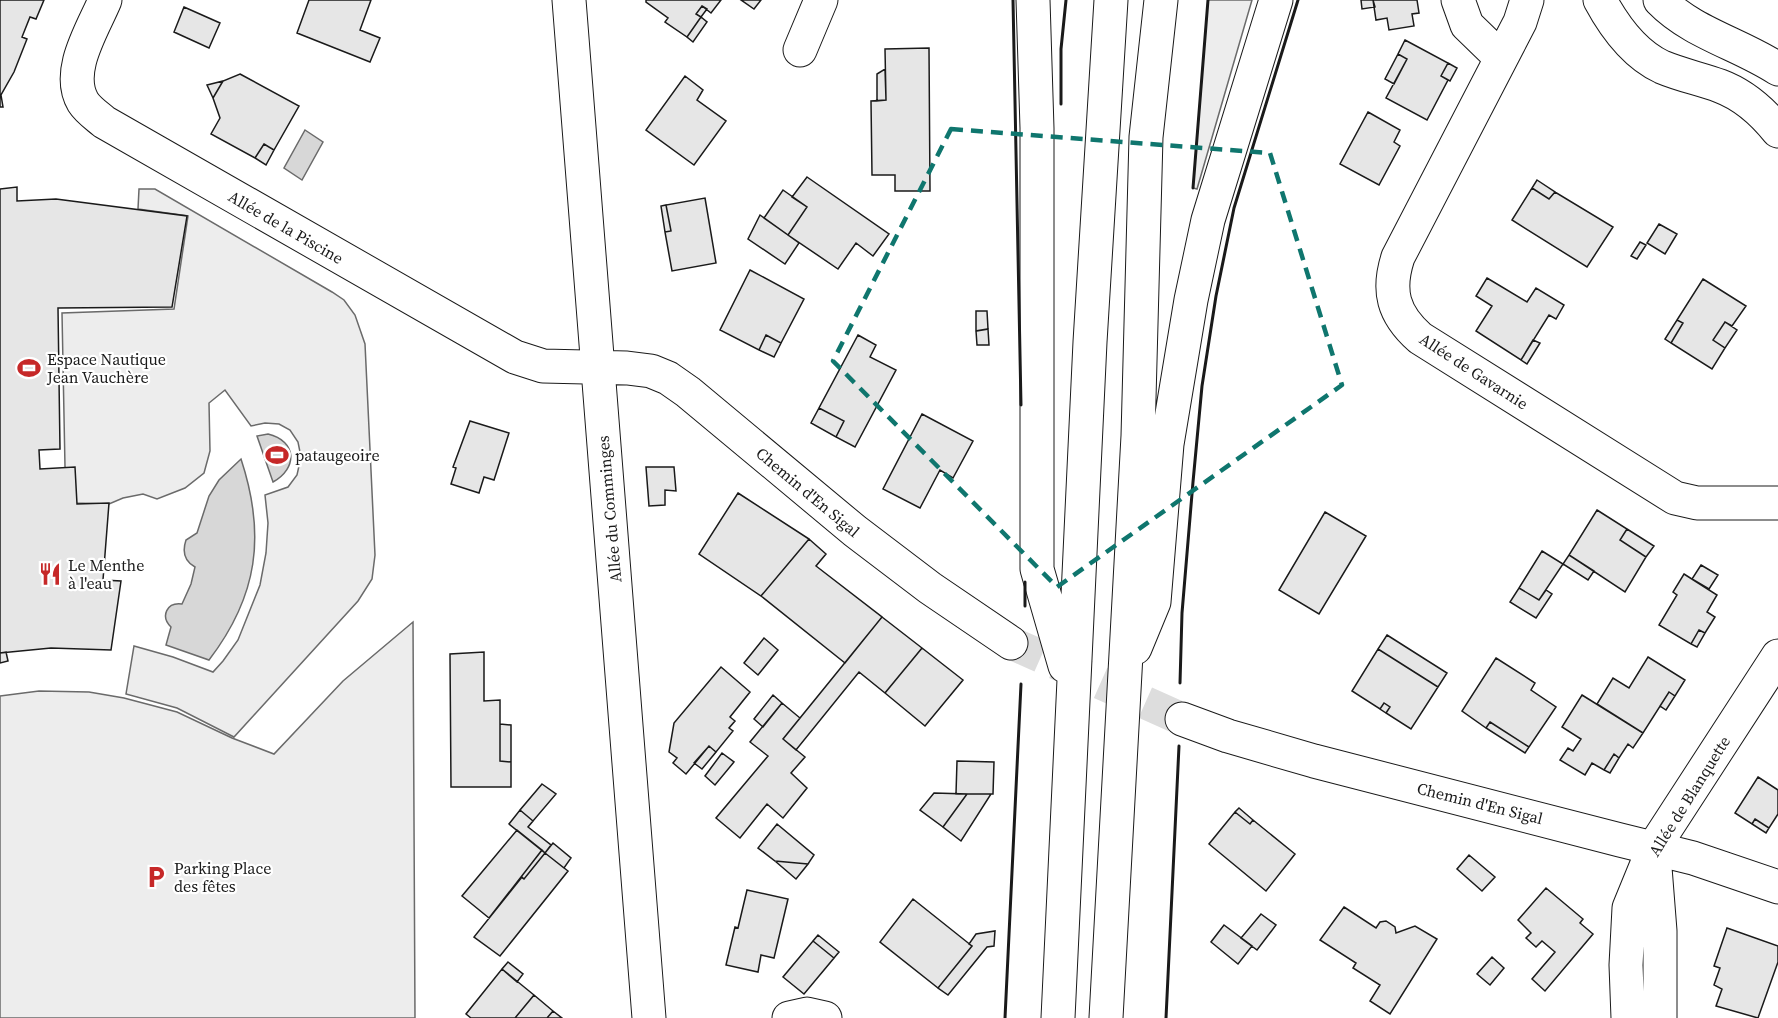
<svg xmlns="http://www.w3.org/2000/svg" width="1778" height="1018" viewBox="0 0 1778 1018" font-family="'Source Serif 4',serif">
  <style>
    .built { fill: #ededed; stroke: #6a6a6a; stroke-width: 1.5 }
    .water { fill: #d7d7d7; stroke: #6a6a6a; stroke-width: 1.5 }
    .building { fill: #e6e6e6; stroke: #1a1a1a; stroke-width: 1.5 }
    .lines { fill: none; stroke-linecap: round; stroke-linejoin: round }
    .minor-tunnel { stroke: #ddd; stroke-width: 33; stroke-dasharray: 33 16; stroke-linecap: butt }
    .minor-casing { stroke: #1a1a1a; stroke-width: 35 }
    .highway-casing { stroke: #1a1a1a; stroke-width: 35 }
    .minor { stroke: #fff; stroke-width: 33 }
    .highway { stroke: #fff; stroke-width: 33 }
    .wall { stroke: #1a1a1a; stroke-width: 3 }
    .marked { fill: none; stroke: #0f766e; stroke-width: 4.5; stroke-dasharray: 12 8; stroke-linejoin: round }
    .labels { text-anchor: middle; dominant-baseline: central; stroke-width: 4.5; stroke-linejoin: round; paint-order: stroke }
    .street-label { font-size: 16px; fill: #1a1a1a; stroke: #fff }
    .poi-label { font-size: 16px; fill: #1a1a1a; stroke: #fff; text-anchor: start }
  </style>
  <rect width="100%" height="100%" fill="#fff"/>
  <path class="built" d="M1208,0h44l-55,189 -4,-1z
    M139,189h16l177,103 12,8 11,15 10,29 10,211 -3,24 -14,22 -124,136 -57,-29 -51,-14 8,-48 39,11 40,15 10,-11 15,-21 22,-55 6,-32 2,-30 -3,-28 23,-8 9,-12 4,-18 -3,-15 -8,-12 -11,-6 -14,-1 -14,3 -26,-36 -16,13 1,48 -6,22 -19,15 -28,11 -14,-5 -20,4 -14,6 -35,-1 -2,-30 -7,-6 -3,-154 112,-4 14,-93 -50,-7z
    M413,622l2,396h-415v-322l39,-5 50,1 35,6 53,14 55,26 42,16 69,-73z"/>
  <path class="water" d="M305,130l18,12 -21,38 -18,-12z
    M268,434c29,7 30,34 5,48l-16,-46z
    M241,459c25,76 17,137 -32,201l-43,-15 5,-18c-11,-11 -4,-25 11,-23l9,-20 4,-17c-11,-6 -13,-15 -9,-27l11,-7 12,-37 10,-16z"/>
  <path class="building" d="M0,0h44l-8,19 -6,-2 -8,20 5,2 -13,33 -13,23 2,12h-3z
    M309,0h62l-11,30 20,8 -10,24 -73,-29z
    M646,0h75l-10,13 -9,-7 -6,8 5,3 -14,20 -22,-15 3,-4 -22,-16z
    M741,0h20l-7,9z
    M1361,0h12l2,7 -13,2z
    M1373,0h44l2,13 -7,1 2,12 -25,4 -2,-12 -11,2z
    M702,6l5,3 -6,8 -5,-3z
    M184,7l36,16 -11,25 -35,-16z
    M701,17l6,5 -14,20 -6,-5z
    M1405,40l43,23 -7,13 7,4 -21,40 -41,-22 21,-39 -9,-5z
    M929,48l1,143h-35v-16h-23l-1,-74 15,-1 -1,-51z
    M1398,54l9,5 -13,25 -9,-5z
    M1448,63l9,5 -7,13 -9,-5z
    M885,69l1,31 -9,1v-27z
    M240,74l59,32 -25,44 -10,-6 -9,14 -44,-24 9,-16 -7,-20 10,-17z
    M685,76l18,14 -6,10 29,21 -32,44 -48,-35z
    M223,81l-10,17 -6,-13z
    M1368,112l32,18 -6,12 6,4 -21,39 -39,-21z
    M264,144l10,6 -8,15 -11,-7z
    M807,177l82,57 -16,22 -17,-13 -18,26 -50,-34 19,-28 -15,-10z
    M1537,180l18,12 -6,7 -17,-11z
    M17,187v14l39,-2 131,17 -15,91 -114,1 2,141 -21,1 1,19 35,-2 2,37 32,-1 -6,77 18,1 -10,69 -60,-2 -51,5v-464z
    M1532,188l17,11 6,-7 58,35 -26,40 -75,-47z
    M783,190l24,17 -19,28 -24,-17z
    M705,198l11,65 -44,8 -7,-39 6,-1 -5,-26z
    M666,205l5,26 -6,1 -4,-26z
    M760,215l39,28 -14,21 -37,-25z
    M1659,224l18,10 -12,20 -18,-11z
    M1640,242l6,3 -9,14 -6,-3z
    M750,270l54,29 -23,44 -15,-8 -7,15 -39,-20z
    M1487,278l40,24 9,-14 28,17 -8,14 -7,-4 -28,45 -45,-29 16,-25 -16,-10z
    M1703,279l43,27 -14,20 -7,-4 -12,18 12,8 -13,21 -41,-26 12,-20 -6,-3z
    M976,311h11l1,18 -12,2z
    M1677,320l6,3 -12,20 -6,-4z
    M1725,322l12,8 -12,18 -12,-8z
    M988,329l1,16h-12l-1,-14z
    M766,335l15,8 -7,14 -15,-7z
    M858,335l18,10 -6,12 26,13 -41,77 -19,-10 8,-16 -25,-13z
    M1533,340l7,3 -13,21 -6,-4z
    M819,408l25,13 -8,16 -25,-14z
    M922,414l51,27 -20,37 -13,-8 -20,38 -37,-19z
    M470,421l39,12 -15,47 -10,-3 -5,16 -28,-9 5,-16 -3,-1z
    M646,467h28l2,24 -11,-1v15l-16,1z
    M738,493l71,46 -48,57 -62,-42z
    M1597,510l30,19 -7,11 26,17 -21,35 -56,-37z
    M1325,512l41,24 -47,78 -40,-24z
    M1627,529l27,17 -8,11 -26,-17z
    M809,539l17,15 -10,12 66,51 -37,46 -84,-67z
    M1542,551l21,13 -24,36 -20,-12z
    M1569,555l25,16 -6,9 -25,-16z
    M1701,565l17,10 -9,14 -17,-10z
    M1684,574l33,21 -10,17 8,5 -10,16 -6,-3 -8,14 -32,-19 18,-30 -4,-3z
    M1519,588l20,12 7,-10 6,4 -16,24 -26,-16z
    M882,617l40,31 -37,45 -26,-21 -63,78 -13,-11z
    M1699,630l6,3 -8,14 -6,-3z
    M1387,635l60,38 -9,14 -60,-38z
    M764,638l14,12 -20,25 -14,-12z
    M922,648l41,32 -38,46 -40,-33z
    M1378,649l60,38 -27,42 -25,-16 4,-6 -6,-4 -4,6 -28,-18z
    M6,652l2,9 -8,2v-10z
    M484,652v49l16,-1v61l11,1v25h-60l-1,-133z
    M1648,657l37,23 -10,16 -6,-4 -26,41 -46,-29 16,-26 16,10z
    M1496,658l39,25 -4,7 25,17 -27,40 -39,-25 -4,6 -24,-17z
    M721,667l29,25 -20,25 5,4 -6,7 4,3 -17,21 -7,-6 -23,28 -13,-11 4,-5 -8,-6 5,-29z
    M1669,692l6,4 -9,14 -6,-4z
    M773,695l9,8 -19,24 -9,-8z
    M1582,695l61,38 -10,15 -5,-4 -9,14 -5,-4 -10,16 -12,-7 -7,12 -25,-15 8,-12 5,3 8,-12 -19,-12z
    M782,703l18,15 -17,21 22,18 -14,16 16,15 -24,30 -16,-14 -27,34 -24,-20 52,-62 -18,-14z
    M1384,703l6,4 -4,6 -6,-4z
    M1490,722l39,25 -4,6 -39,-25z
    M500,724l11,1v37l-11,-1z
    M709,746l7,6 -14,17 -8,-6z
    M722,753l12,9 -19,23 -10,-9z
    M1614,754l5,4 -9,15 -6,-3z
    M957,761l37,1 -1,32h-37z
    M1758,777l20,13v24l-9,14 -14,-9 -3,5 -17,-11z
    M542,784l14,10 -23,27 -13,-11z
    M934,793l33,1 -24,33 -23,-17z
    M967,794h24l-30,47 -18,-14z
    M1239,808l14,12 -3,4 -15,-12z
    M520,810l13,11 -5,6 23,18 -6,8 -36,-29z
    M1235,812l15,12 3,-4 42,34 -29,37 -57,-47z
    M1755,819l14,9 -3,5 -14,-9z
    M777,824l37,31 -6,9 -33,-3 -17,-13z
    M517,830l25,20 -53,68 -27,-22z
    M553,843l18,15 -7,10 -19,-15z
    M542,850l3,3 -21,26 -3,-2z
    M545,853l23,18 -68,85 -26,-19 48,-60 2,2z
    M1469,855l26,22 -13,14 -25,-22z
    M775,861l33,3 -12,15z
    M1546,888l37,31 -3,4 13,11 -48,57 -13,-12 23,-27 -13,-11 -6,6 -10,-9 5,-5 -13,-13z
    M747,890l41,9 -14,59 -13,-3 -3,17 -32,-7 9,-38 3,1z
    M913,899l59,47 -34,42 -58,-46z
    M1344,907l32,21 4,-6 6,-1 9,6 1,6 19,-7 22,13 -47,75 -20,-13 10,-16 -27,-17 3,-5 -36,-23z
    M1261,914l15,11 -19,25 -16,-12z
    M1224,925l28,21 -14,18 -27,-22z
    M1727,928l51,18v16l-20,56 -42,-12 6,-17 -8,-4 6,-17 -6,-2z
    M995,931l-1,15 -7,1 -39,48 -10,-7 34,-42 -3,-2 7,-10z
    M818,935l21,17 -5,6 -21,-17z
    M813,941l21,17 -30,36 -21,-17z
    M1492,957l12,11 -14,17 -13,-11z
    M508,962l15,12 -6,8 -15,-13z
    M502,969l32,26 -19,23h-44l-5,-4z
    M534,995l19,16 -6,7h-32z
    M553,1011l9,7h-15z"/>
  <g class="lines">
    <path class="minor-tunnel" d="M1011,643l171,76"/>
    <g class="minor-casing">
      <path id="minor" d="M105,0c-12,29 -40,71 -22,102 5,8 14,14 21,20l411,235 28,9 84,2 24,3 17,7 20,14 167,139 75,57 81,55
        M569,0l80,1018
        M1458,0l9,25 34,33
        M1527,0l-7,22 -122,235c-11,34 -5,57 22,81l255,160 22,5h81
        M1600,0c14,26 34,54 62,67 19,8 39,12 58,19 24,9 42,25 58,45
        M1660,0c32,33 80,44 118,69
        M800,50l21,-50
        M1182,719l46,17 86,25 306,79 73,18 85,29
        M1654,855l6,76v87
        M789,1018l18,-4 18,4
        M1628,1018l-2,-53 3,-57 25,-61 124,-191"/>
    </g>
    <g class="highway-casing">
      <path id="highway" d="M1033,0l4,128v441l28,97
        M1135,648l19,-46 13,-158 24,-144 17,-80 68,-220
        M1058,1018l32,-676 21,-342
        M1106,1018l32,-582 8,-299 15,-137"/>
    </g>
    <use href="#minor" class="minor"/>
    <use href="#highway" class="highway"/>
    <path class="wall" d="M1013,0l8,405
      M1061,104v-55l5,-49
      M1193,188l15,-188
      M1025,582v24
      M1180,683l2,-70 11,-131 9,-96 14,-90 18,-88 64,-208
      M1005,1018l16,-334
      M1166,1018l13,-272"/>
  </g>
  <path class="marked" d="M951,129l319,24 72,232 -285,202 -224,-226z"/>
  <defs>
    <g id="stadium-bare" transform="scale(1.8)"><path d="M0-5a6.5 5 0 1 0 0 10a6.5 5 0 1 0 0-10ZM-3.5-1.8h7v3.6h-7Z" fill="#c62828" stroke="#fff" stroke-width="2.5" paint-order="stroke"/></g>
    <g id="restaurant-bare" transform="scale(1.8)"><path d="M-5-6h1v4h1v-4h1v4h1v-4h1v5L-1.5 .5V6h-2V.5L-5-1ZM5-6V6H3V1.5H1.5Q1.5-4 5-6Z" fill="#c62828" stroke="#fff" stroke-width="2.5" paint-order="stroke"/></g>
    <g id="parking-bare" transform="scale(1.8)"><path d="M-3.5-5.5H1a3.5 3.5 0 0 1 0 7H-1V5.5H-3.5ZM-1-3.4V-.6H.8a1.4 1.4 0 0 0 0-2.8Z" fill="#c62828" stroke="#fff" stroke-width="2.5" paint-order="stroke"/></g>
  </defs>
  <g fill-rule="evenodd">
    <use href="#stadium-bare" x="29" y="368"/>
    <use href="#stadium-bare" x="277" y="455"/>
    <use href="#restaurant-bare" x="50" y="574"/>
    <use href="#parking-bare" x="156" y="877"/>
  </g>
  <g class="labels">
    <g class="street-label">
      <text transform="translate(286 227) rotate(30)">Allée de la Piscine</text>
      <text transform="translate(1474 371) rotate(33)">Allée de Gavarnie</text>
      <text transform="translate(808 492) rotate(40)">Chemin d'En Sigal</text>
      <text transform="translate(609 509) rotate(-95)">Allée du Comminges</text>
      <text transform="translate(1689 796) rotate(-58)">Allée de Blanquette</text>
      <text transform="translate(1480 803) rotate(14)">Chemin d'En Sigal</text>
    </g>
    <g class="poi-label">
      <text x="47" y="359">Espace Nautique<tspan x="47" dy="18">Jean Vauchère</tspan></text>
      <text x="295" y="455">pataugeoire</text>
      <text x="68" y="565">Le Menthe<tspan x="68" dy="18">à l'eau</tspan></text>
      <text x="174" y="868">Parking Place<tspan x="174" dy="18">des fêtes</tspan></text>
    </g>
  </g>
</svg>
